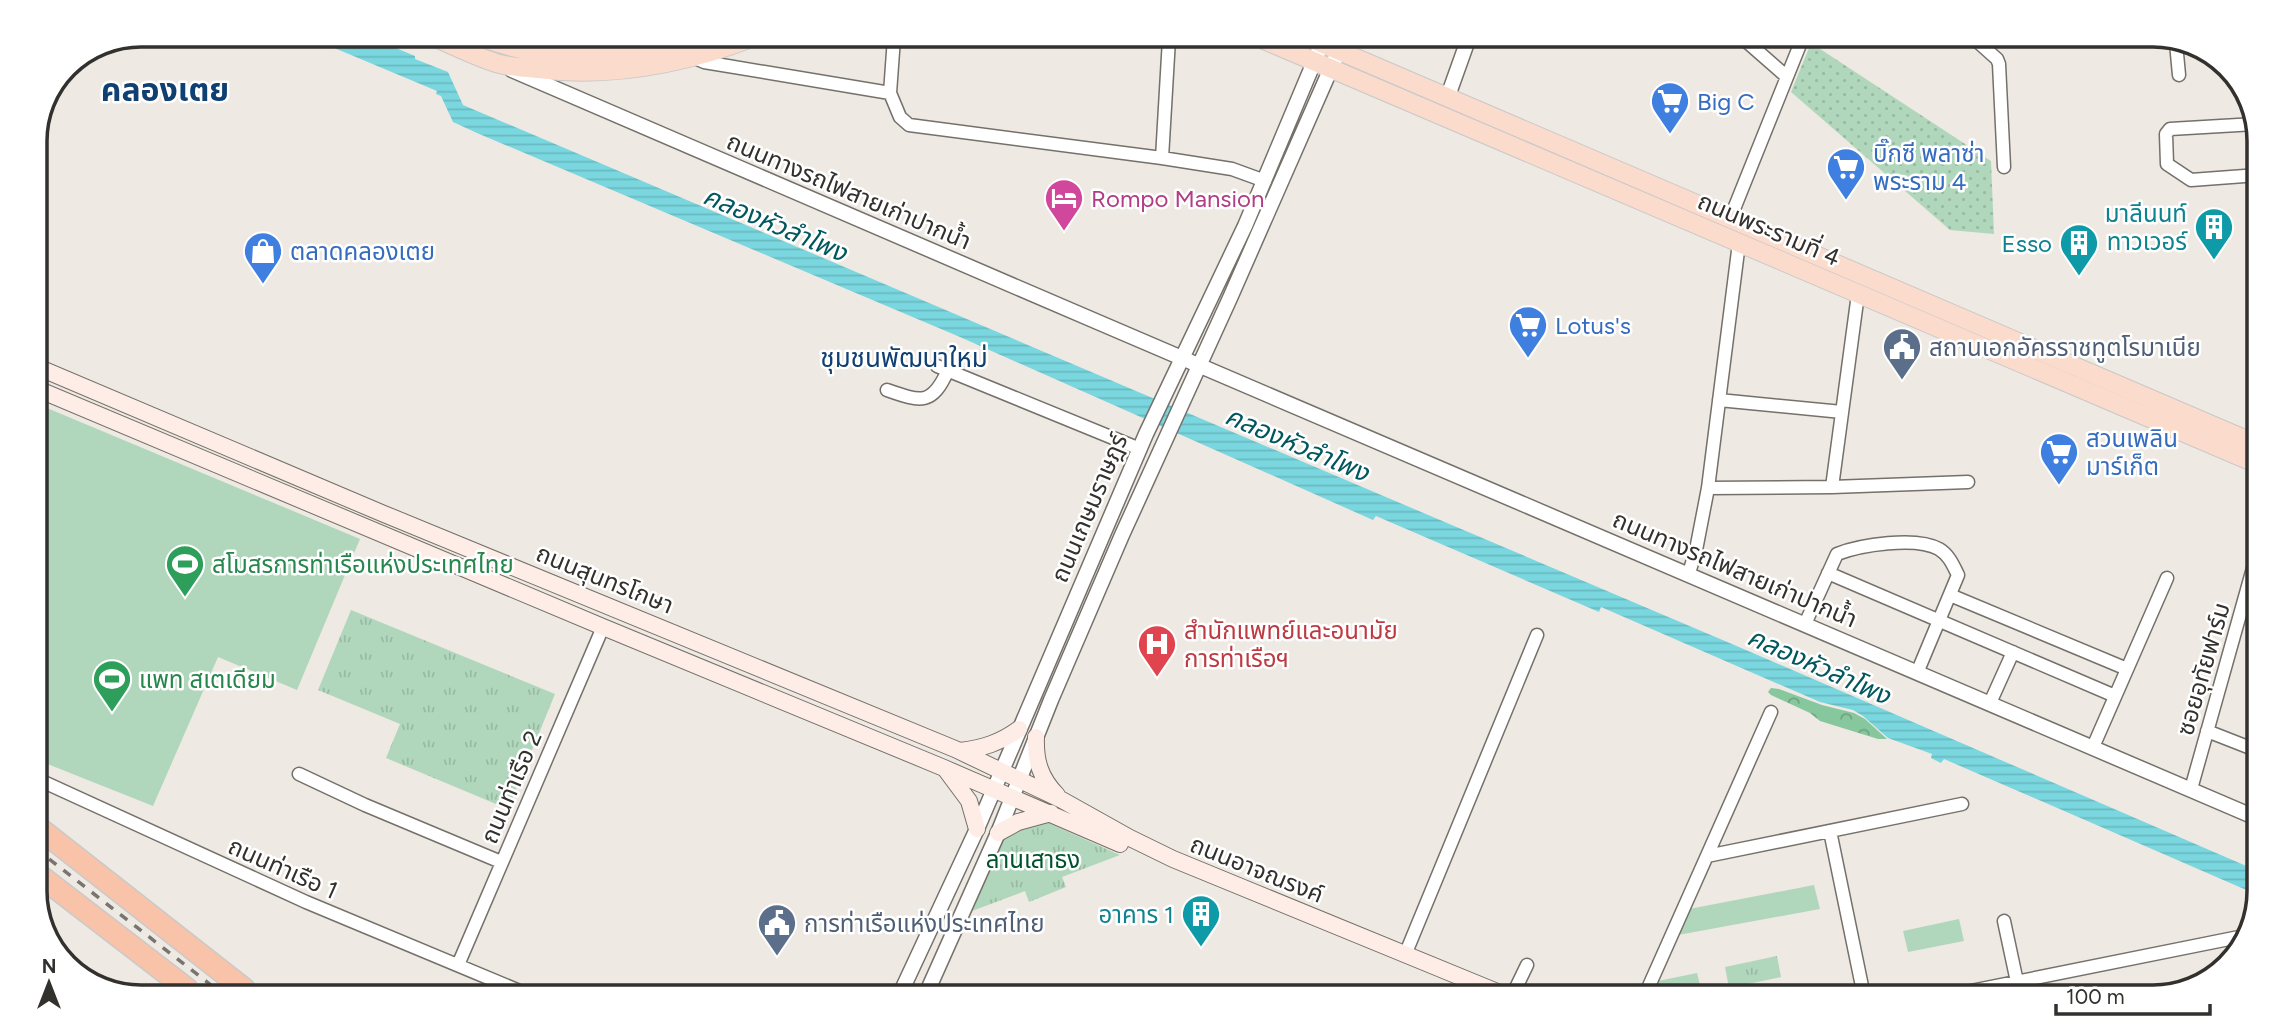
<svg xmlns="http://www.w3.org/2000/svg" width="2294" height="1032" viewBox="0 0 2294 1032" font-family="Figtree,'Noto Sans Thai',sans-serif">
  <style>
    .grass { fill: url(#grass-dots) }
    .forest { fill: url(#forest-crowns) }
    .park { fill: url(#park-tufts) }
    .pitch { fill: #b0d7bc }
    .water { fill: url(#water-rules) }
    .lines { fill: none; stroke-linecap: round; stroke-linejoin: round }
    .minor-casing { stroke: #74706a; stroke-width: 15 }
    .tertiary-casing { stroke: #74706a; stroke-width: 17 }
    .secondary-casing { stroke: #74706a; stroke-width: 18 }
    .primary-casing { stroke: #cac9c9; stroke-width: 20 }
    .motorway-casing { stroke: #cac9c9; stroke-width: 24 }
    .minor { stroke: #fff; stroke-width: 12 }
    .tertiary { stroke: #fff; stroke-width: 14 }
    .secondary { stroke: #fdede6; stroke-width: 16 }
    .primary { stroke: #fbdbcc; stroke-width: 18 }
    .motorway { stroke: #f9c3aa; stroke-width: 21 }
    .rail { stroke: #787571; stroke-width: 3.5; stroke-dasharray: 9 9; stroke-linecap: butt }
    .labels { text-anchor: middle; dominant-baseline: central; stroke-width: 5; stroke-linejoin: round; paint-order: stroke }
    .shop-label { font-size: 24px; fill: #366cbe; stroke: #fff; text-anchor: start }
    .street-label { font-size: 24px; fill: #33312e; stroke: #fff }
    .hotel-label { font-size: 24px; fill: #b23c85; stroke: #fff; text-anchor: start }
    .culture-label { font-size: 24px; fill: #0d838f; stroke: #fff; text-anchor: end }
    .service-label { font-size: 24px; fill: #4e5e75; stroke: #fff; text-anchor: start }
    .leisure-label { font-size: 24px; fill: #27864d; stroke: #fff; text-anchor: start }
    .health-label { font-size: 24px; fill: #be3a42; stroke: #fff; text-anchor: start }
    .park-label { font-size: 24px; fill: #00522c; stroke: #fff }
    .water-label { font-size: 26px; font-style: italic; fill: #00575d; stroke: #fff }
    .neighbourhood-label { font-size: 26px; fill: #103f72; stroke: #fff }
    .district-label { font-size: 32px; font-weight: bold; fill: #103f72; stroke: #fff }
    .rim { fill: none; stroke: #33312e; stroke-width: 3.5 }
  </style>
  <defs>
    <pattern id="grass-dots" width="8" height="8" patternUnits="userSpaceOnUse" patternTransform="scale(1.75)"><rect width="8" height="8" fill="#b0d7bc"/><path d="M2 2h.1M6 6h.1" fill="none" stroke="#98b9a2" stroke-width="1.8" stroke-linecap="round"/></pattern>
    <pattern id="forest-crowns" width="20" height="18" patternUnits="userSpaceOnUse" patternTransform="scale(1.75)"><rect width="20" height="18" fill="#87c79d"/><path d="M2 6a3 3 0 1 1 6 0M12 15a3 3 0 1 1 6 0" fill="none" stroke="#6fa280"/></pattern>
    <pattern id="park-tufts" width="24" height="20" patternUnits="userSpaceOnUse" patternTransform="scale(1.75)"><rect width="24" height="20" fill="#b0d7bc"/><path d="M3 7l-1-3M5 7V3M7 7l1-3M15 17l-1-3M17 17v-4M19 17l1-3" fill="none" stroke="#98b9a2"/></pattern>
    <pattern id="water-rules" width="6" height="5" patternUnits="userSpaceOnUse" patternTransform="scale(1.75)"><rect width="6" height="5" fill="#7ad7df"/><path d="M0 2.5h6" fill="none" stroke="#6ab9c0"/></pattern>
  </defs>
  <rect width="100%" height="100%" fill="#eee9e2"/>
  <path class="grass" d="M1811,43l180,118 3,73 -44,-4 -159,-138z"/>
  <path class="forest" d="M1771,688l8,1 43,16 32,8 11,6 22,20h-9l-58,-18 -10,-8 -39,-18 -3,-3z"/>
  <path class="park" d="M351,610l204,84 -47,115 -122,-51 14,-34 -82,-34z
    M1046,822l74,33 -58,22 4,10 -37,15 -4,-11 -53,20 32,-73 9,-6z
    M1777,956l4,21 -52,11 -4,-21z"/>
  <path class="pitch" d="M35,403l325,136 -63,151 -79,-33 -65,149 -118,-47z
    M1814,885l6,24 -142,26 11,-26z
    M1959,919l5,22 -56,11 -5,-21z
    M1697,973l5,20 -41,2 -3,-14z"/>
  <path class="water" d="M331,36h36l48,20v3l33,13 15,33 1276,542 512,221v24l-307,-133 -3,4 -10,-5 1,-4 -44,-16 -25,-22 -10,-6 -33,-8 -219,-95 -2,5 -223,-96 -3,4 -413,-183 -483,-204 -24,-11 -12,-26 -5,-2 1,-3 -105,-44z"/>
  <g class="lines">
    <g class="minor-casing">
      <path id="minor" d="M894,38l-4,55 10,24 9,8 253,33 70,11 33,12
        M1746,41l41,36
        M1978,42l19,17 2,5 5,103
        M2176,43l3,32
        M695,58l9,4 186,31
        M2255,124l-85,5 -4,5 1,30 24,16 67,-5
        M1162,158l7,-119
        M1730,219l71,-177
        M937,366l203,83
        M887,390c34,12 45,16 61,-20
        M1719,400l123,12
        M1832,487l26,-193
        M1708,488l124,-1 136,-5
        M1689,573l7,-23 12,-62 31,-245
        M1828,573l287,123
        M1950,595l177,74
        M1805,624l32,-70c23,-9 79,-18 102,-5 10,6 14,16 19,26l-41,98
        M1990,703l23,-51
        M2207,731l46,18
        M2093,747l74,-169
        M299,774l66,31 136,57
        M35,778l271,124 211,88
        M2191,789l64,-228
        M1830,831l34,165
        M1707,856l255,-52
        M2004,921l16,75
        M1405,955l132,-320
        M458,965l145,-338
        M1513,994l14,-29
        M1645,995l126,-283
        M1946,996l293,-59"/>
    </g>
    <g class="tertiary-casing">
      <path id="tertiary" d="M512,70c579,251 1160,496 1740,746
        M1448,96l20,-56
        M901,992l76,-163 169,-395 99,-208 77,-183
        M927,992l71,-159 53,-133 71,-165 108,-237 109,-248"/>
    </g>
    <g class="secondary-casing">
      <path id="secondary" d="M35,366l349,148 571,235 107,51 68,38 43,21 329,135
        M35,388l568,239 341,141 176,76
        M1036,737c-1,23 4,41 21,58
        M960,751c23,-3 40,-8 59,-22
        M946,770l23,31 8,28
        M998,833l20,-11 33,-9"/>
    </g>
    <g class="primary-casing">
      <path id="primary" d="M431,36c22,9 43,20 65,27 13,4 29,5 42,6 75,9 146,-5 216,-32
        M478,36c71,28 157,27 228,1
        M1264,40l991,423
        M1314,40l942,404"/>
    </g>
    <g class="motorway-casing">
      <path id="motorway" d="M35,825l209,164
        M35,872l152,117"/>
    </g>
    <use href="#minor" class="minor"/>
    <use href="#tertiary" class="tertiary"/>
    <use href="#secondary" class="secondary"/>
    <use href="#primary" class="primary"/>
    <use href="#motorway" class="motorway"/>
    <path class="rail" d="M35,848l181,141"/>
  </g>
  <defs>
    <g id="supermarket-pin" transform="scale(2.0125)"><path d="M0 17L-7.5 6A9.5 9.5 0 1 1 7.5 6Z" fill="#3f7fe0" stroke="#fff"/><path d="M-6-5.5h2.5l.6 2H6L4.5 2H-2.5L-4.4-4H-6ZM-1.5 3.2a1.3 1.3 0 1 0 .1 0ZM3 3.2a1.3 1.3 0 1 0 .1 0Z" fill="#fff"/></g>
    <g id="hotel-pin" transform="scale(2.0125)"><path d="M0 17L-7.5 6A9.5 9.5 0 1 1 7.5 6Z" fill="#d1479c" stroke="#fff"/><path d="M-6-4.5h1.5V1H6V5H4.5V3h-9V5H-6ZM-4 0a1.8 1.8 0 1 1 3.6 0ZM.5 0V-2.5h3Q6-2.5 6 0Z" fill="#fff"/></g>
    <g id="building-pin" transform="scale(2.0125)"><path d="M0 17L-7.5 6A9.5 9.5 0 1 1 7.5 6Z" fill="#0f9aa8" stroke="#fff"/><path d="M-4-6H4V6H1V3H-1V6H-4ZM-2.5-4.3h1.7v1.8h-1.7ZM.8-4.3h1.7v1.8H.8ZM-2.5-1h1.7V.8h-1.7ZM.8-1h1.7V.8H.8Z" fill="#fff"/></g>
    <g id="shop-pin" transform="scale(2.0125)"><path d="M0 17L-7.5 6A9.5 9.5 0 1 1 7.5 6Z" fill="#3f7fe0" stroke="#fff"/><path d="M-5-2.5h2.3a2.7 3.5 0 0 1 5.4 0H5L5.5 6h-11ZM-1.5-2.5h3a1.5 2.3 0 0 0-3 0Z" fill="#fff"/></g>
    <g id="civic-pin" transform="scale(2.0125)"><path d="M0 17L-7.5 6A9.5 9.5 0 1 1 7.5 6Z" fill="#5c6f8a" stroke="#fff"/><path d="M-.6-6.5H3V-4.5H.6V-3L4-1V1h2V6H-6V1h2V-1L-.6-3ZM-1.2 2.5V6h2.4V2.5Z" fill="#fff"/></g>
    <g id="stadium-pin" transform="scale(2.0125)"><path d="M0 17L-7.5 6A9.5 9.5 0 1 1 7.5 6Z" fill="#2e9e5b" stroke="#fff"/><path d="M0-5a6.5 5 0 1 0 0 10a6.5 5 0 1 0 0-10ZM-3.5-1.8h7v3.6h-7Z" fill="#fff"/></g>
    <g id="hospital-pin" transform="scale(2.0125)"><path d="M0 17L-7.5 6A9.5 9.5 0 1 1 7.5 6Z" fill="#e0444e" stroke="#fff"/><path d="M-5-5h3v3.5h4V-5h3V5h-3V1.5h-4V5h-3Z" fill="#fff"/></g>
  </defs>
  <g fill-rule="evenodd">
    <use href="#supermarket-pin" x="1670" y="101"/>
    <use href="#supermarket-pin" x="1846" y="167"/>
    <use href="#hotel-pin" x="1064" y="198"/>
    <use href="#building-pin" x="2214" y="227"/>
    <use href="#building-pin" x="2079" y="243"/>
    <use href="#shop-pin" x="263" y="251"/>
    <use href="#supermarket-pin" x="1528" y="325"/>
    <use href="#civic-pin" x="1902" y="347"/>
    <use href="#supermarket-pin" x="2059" y="452"/>
    <use href="#stadium-pin" x="185" y="564"/>
    <use href="#hospital-pin" x="1157" y="644"/>
    <use href="#stadium-pin" x="112" y="679"/>
    <use href="#building-pin" x="1201" y="914"/>
    <use href="#civic-pin" x="777" y="923"/>
  </g>
  <g class="labels">
    <g class="shop-label">
      <text x="1697" y="101">Big C</text>
      <text x="1873" y="153">บิ๊กซี พลาซ่า<tspan x="1873" dy="28">พระราม 4</tspan></text>
      <text x="290" y="251">ตลาดคลองเตย</text>
      <text x="1555" y="325">Lotus's</text>
      <text x="2086" y="438">สวนเพลิน<tspan x="2086" dy="28">มาร์เก็ต</tspan></text>
    </g>
    <g class="street-label">
      <text transform="translate(849 191) rotate(23)">ถนนทางรถไฟสายเก่าปากน้ำ</text>
      <text transform="translate(1769 229) rotate(23)">ถนนพระรามที่ 4</text>
      <text transform="translate(1089 508) rotate(-67)">ถนนเกษมราษฎร์</text>
      <text transform="translate(1735 569) rotate(23)">ถนนทางรถไฟสายเก่าปากน้ำ</text>
      <text transform="translate(605 579) rotate(22)">ถนนสุนทรโกษา</text>
      <text transform="translate(2203 669) rotate(-74)">ซอยอุทัยฟาร์ม</text>
      <text transform="translate(511 787) rotate(-67)">ถนนท่าเรือ 2</text>
      <text transform="translate(283 868) rotate(24)">ถนนท่าเรือ 1</text>
      <text transform="translate(1257 869) rotate(22)">ถนนอาจณรงค์</text>
    </g>
    <g class="hotel-label">
      <text x="1091" y="198">Rompo Mansion</text>
    </g>
    <g class="culture-label">
      <text x="2187" y="213">มาลีนนท์<tspan x="2187" dy="28">ทาวเวอร์</tspan></text>
      <text x="2052" y="243">Esso</text>
      <text x="1174" y="914">อาคาร 1</text>
    </g>
    <g class="service-label">
      <text x="1929" y="347">สถานเอกอัครราชทูตโรมาเนีย</text>
      <text x="804" y="923">การท่าเรือแห่งประเทศไทย</text>
    </g>
    <g class="leisure-label">
      <text x="212" y="564">สโมสรการท่าเรือแห่งประเทศไทย</text>
      <text x="139" y="679">แพท สเตเดียม</text>
    </g>
    <g class="health-label">
      <text x="1184" y="630">สำนักแพทย์และอนามัย<tspan x="1184" dy="28">การท่าเรือฯ</tspan></text>
    </g>
    <g class="park-label">
      <text x="1033" y="859">ลานเสาธง</text>
    </g>
    <g class="water-label">
      <text transform="translate(775 224) rotate(23)">คลองหัวลำโพง</text>
      <text transform="translate(1297 444) rotate(23)">คลองหัวลำโพง</text>
      <text transform="translate(1819 666) rotate(24)">คลองหัวลำโพง</text>
    </g>
    <g class="neighbourhood-label">
      <text x="904" y="358">ชุมชนพัฒนาใหม่</text>
    </g>
    <g class="district-label">
      <text x="165" y="90">คลองเตย</text>
    </g>
  </g>
  <path d="M0 0H2294V1032H0ZM141 47H2153A94 94 0 0 1 2247 141V891A94 94 0 0 1 2153 985H141A94 94 0 0 1 47 891V141A94 94 0 0 1 141 47Z" fill="#fff" fill-rule="evenodd"/>
  <path class="rim" d="M141 47H2153A94 94 0 0 1 2247 141V891A94 94 0 0 1 2153 985H141A94 94 0 0 1 47 891V141A94 94 0 0 1 141 47Z"/>
  <g transform="translate(49 983)" stroke="#ffffff" stroke-width="5" paint-order="stroke">
  <path d="M0-5L12 26L0 18L-12 26Z" fill="#33312e"/>
  <text y="-10" font-size="19" font-weight="bold" text-anchor="middle" fill="#33312e">N</text>
  </g>
  <path d="M2056 1004v10h154v-10" fill="none" stroke="#33312e" stroke-width="3.5"/>
  <text x="2066" y="1004" font-size="21" fill="#33312e" stroke="#ffffff" stroke-width="5" paint-order="stroke">100 m</text>
</svg>
